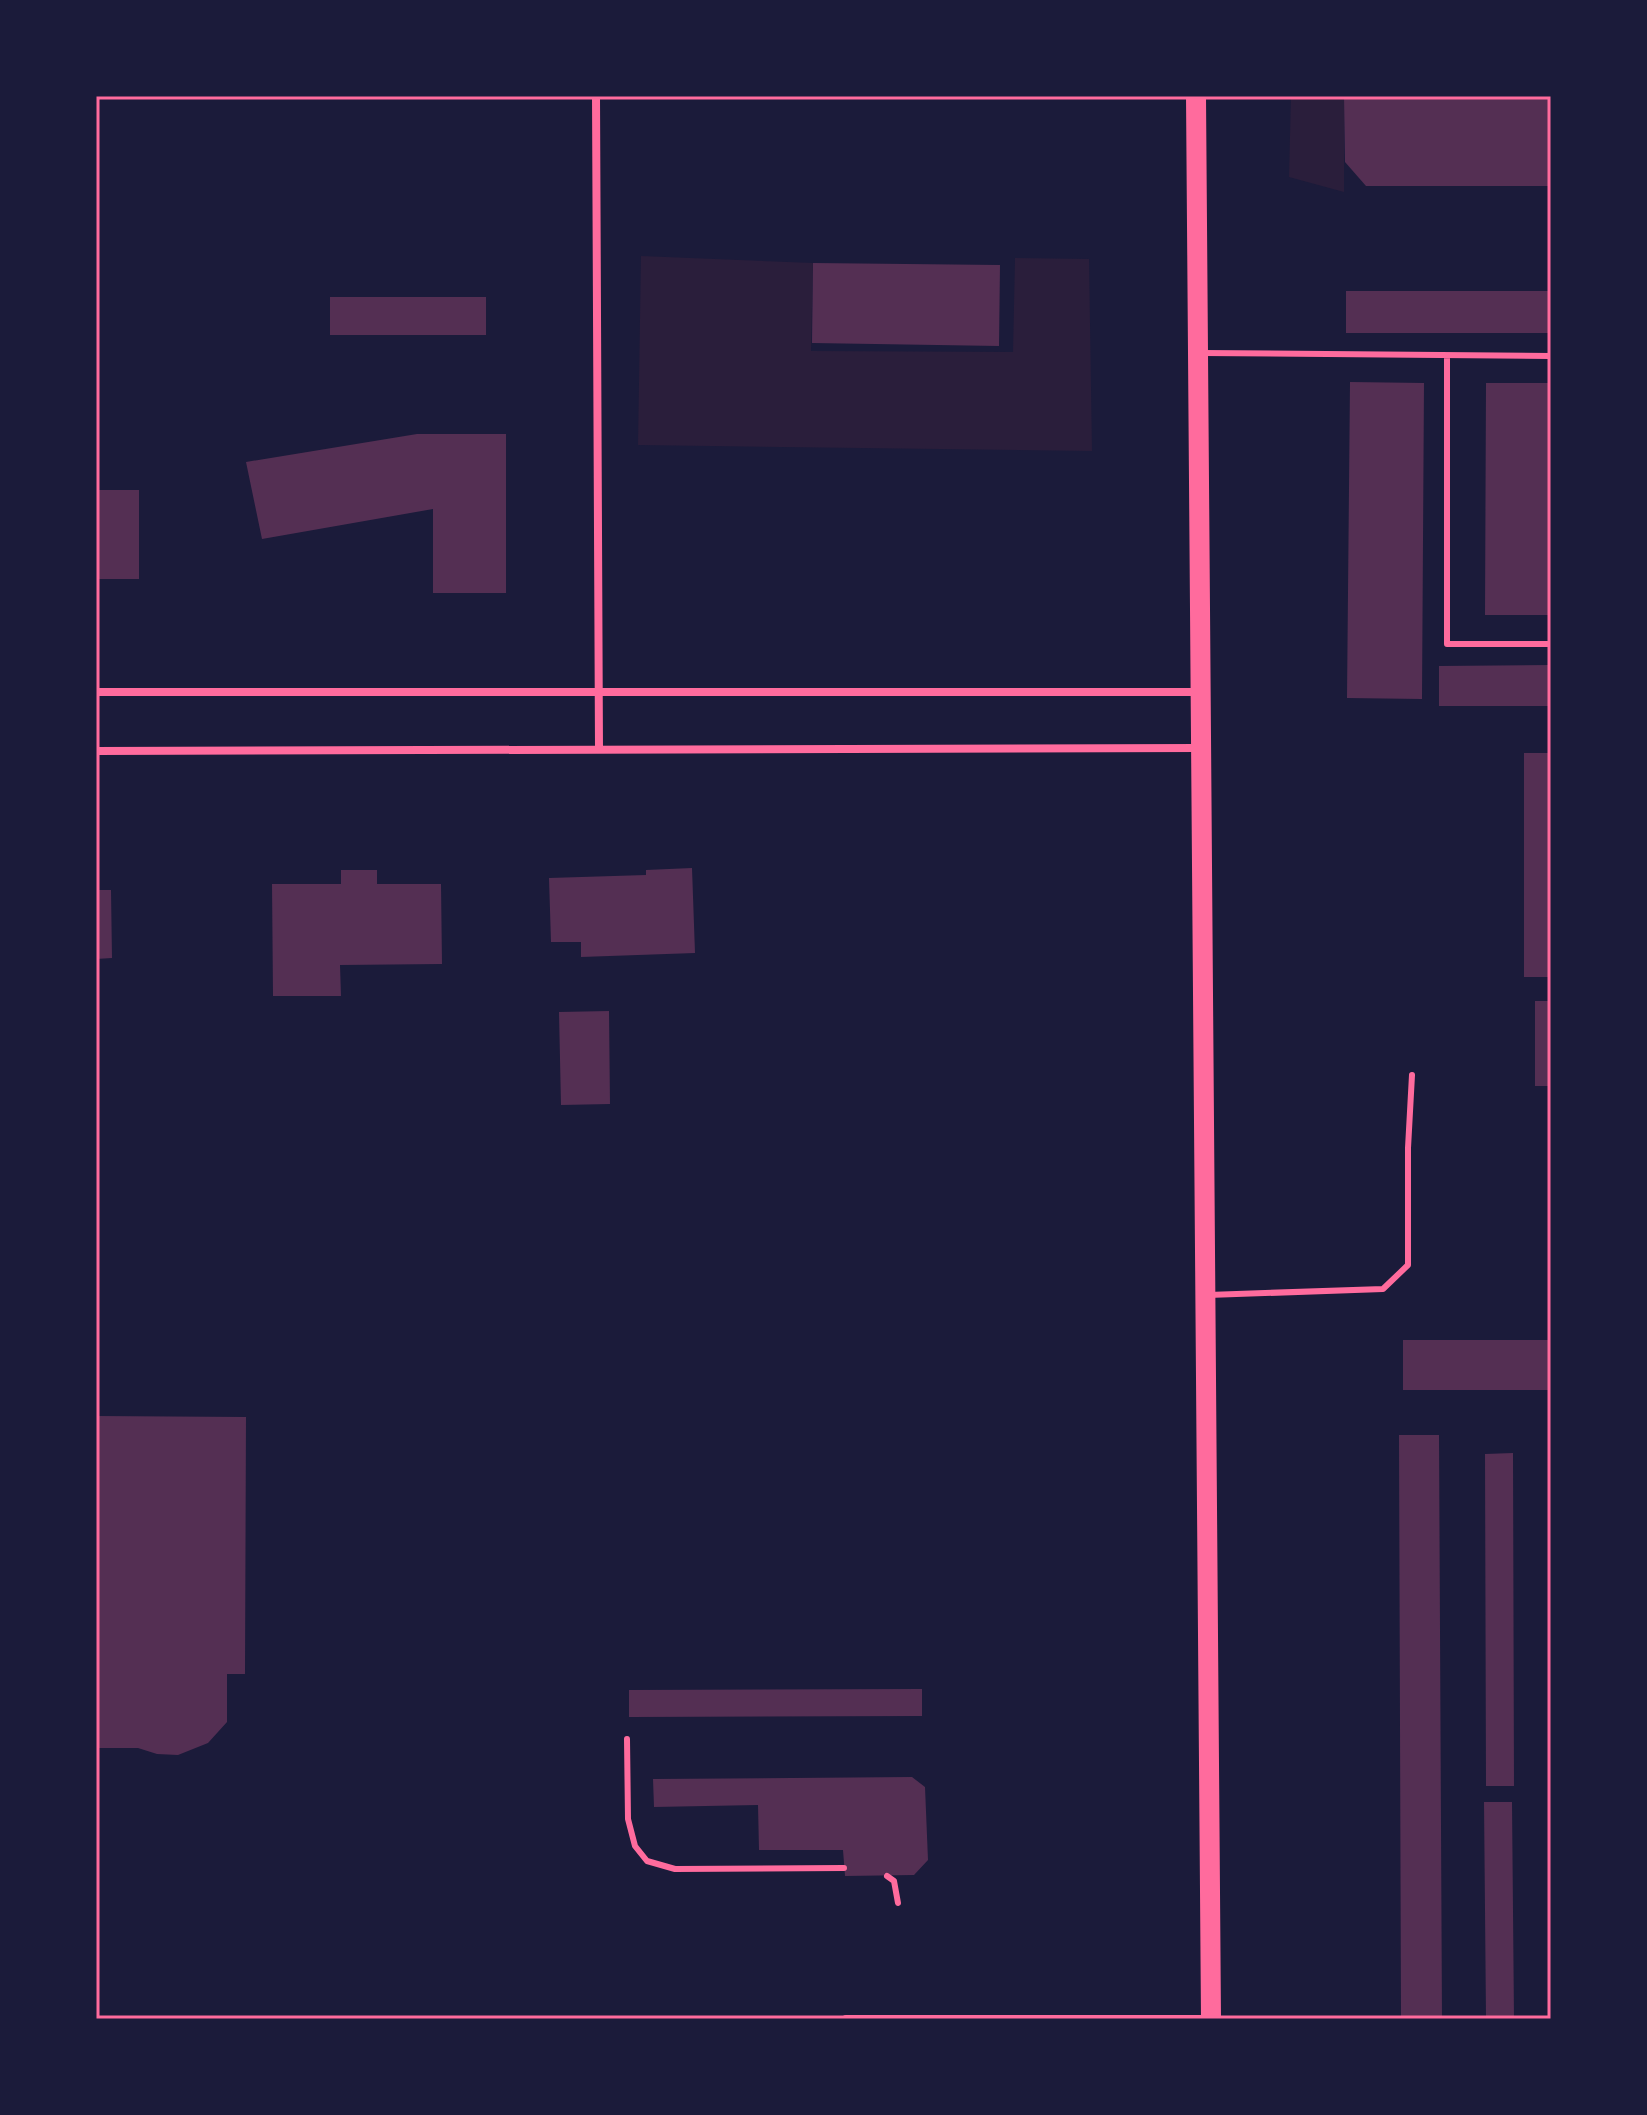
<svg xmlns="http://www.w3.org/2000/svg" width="1647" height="2115" viewBox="0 0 1647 2115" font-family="Lora,serif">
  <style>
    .green { fill: #2a1e3b }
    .building { fill: #542f53 }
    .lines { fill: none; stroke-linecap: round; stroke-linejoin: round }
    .service { stroke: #ff6b9d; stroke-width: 6 }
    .minor { stroke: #ff6b9d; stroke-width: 8 }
    .primary { stroke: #ff6b9d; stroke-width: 20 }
    .neatline { fill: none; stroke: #ff6b9d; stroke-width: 3 }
  </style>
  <rect width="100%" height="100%" fill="#1b1b3a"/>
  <path class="green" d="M1291,96h53v96l-55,-15z
    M641,256l172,7 -2,88 202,1 2,-94 74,1 3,192 -454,-6z"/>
  <path class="building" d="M1344,96h207v90h-185l-21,-24z
    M813,263l187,2 -1,81 -187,-3z
    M1346,291h205v42h-205z
    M330,297h156v38h-156z
    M1350,382l74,1 -2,316 -75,-1z
    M1486,383h65v232h-66z
    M417,434h89v159h-73v-84l-171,30 -16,-77z
    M96,490h43v89h-43z
    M1551,665v41h-112v-40z
    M1524,753h27v224h-27z
    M692,868l3,85 -114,4v-15h-30l-2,-64 97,-3v-5z
    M341,870h36v14h64l1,80 -102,1 1,31h-68l-1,-112h69z
    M96,890h15l1,68 -16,1z
    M1535,1001h16v85h-16z
    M609,1011l1,93 -49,1 -2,-93z
    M1403,1340h148v50h-148z
    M96,1416l150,1 -1,257h-18v48l-19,21 -30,12 -21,-1 -19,-6h-42z
    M1399,1435h40l3,584h-41z
    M1513,1453l1,333h-28l-1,-332z
    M922,1689v27l-293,1v-27z
    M912,1777l13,10 3,73 -14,15 -69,1 -2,-26h-84l-1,-45 -104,2 -1,-28z
    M1484,1802h28l2,217h-28z"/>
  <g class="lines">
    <path class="service" d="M1202,353l349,3
      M1447,356v288h104
      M1208,1295l175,-6 25,-24v-117l4,-73
      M627,1739l1,80 7,27 12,15 28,8 169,-1
      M887,1876l7,5 4,22"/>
    <path class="minor" d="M596,96l3,653
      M96,692h1104
      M96,751l1103,-3
      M846,2019h363"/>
    <path class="primary" d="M1196,96l15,1923"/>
  </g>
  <rect width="1647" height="2115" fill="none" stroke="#1b1b3a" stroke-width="196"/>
  <rect x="98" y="98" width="1451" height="1919" class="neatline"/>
</svg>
